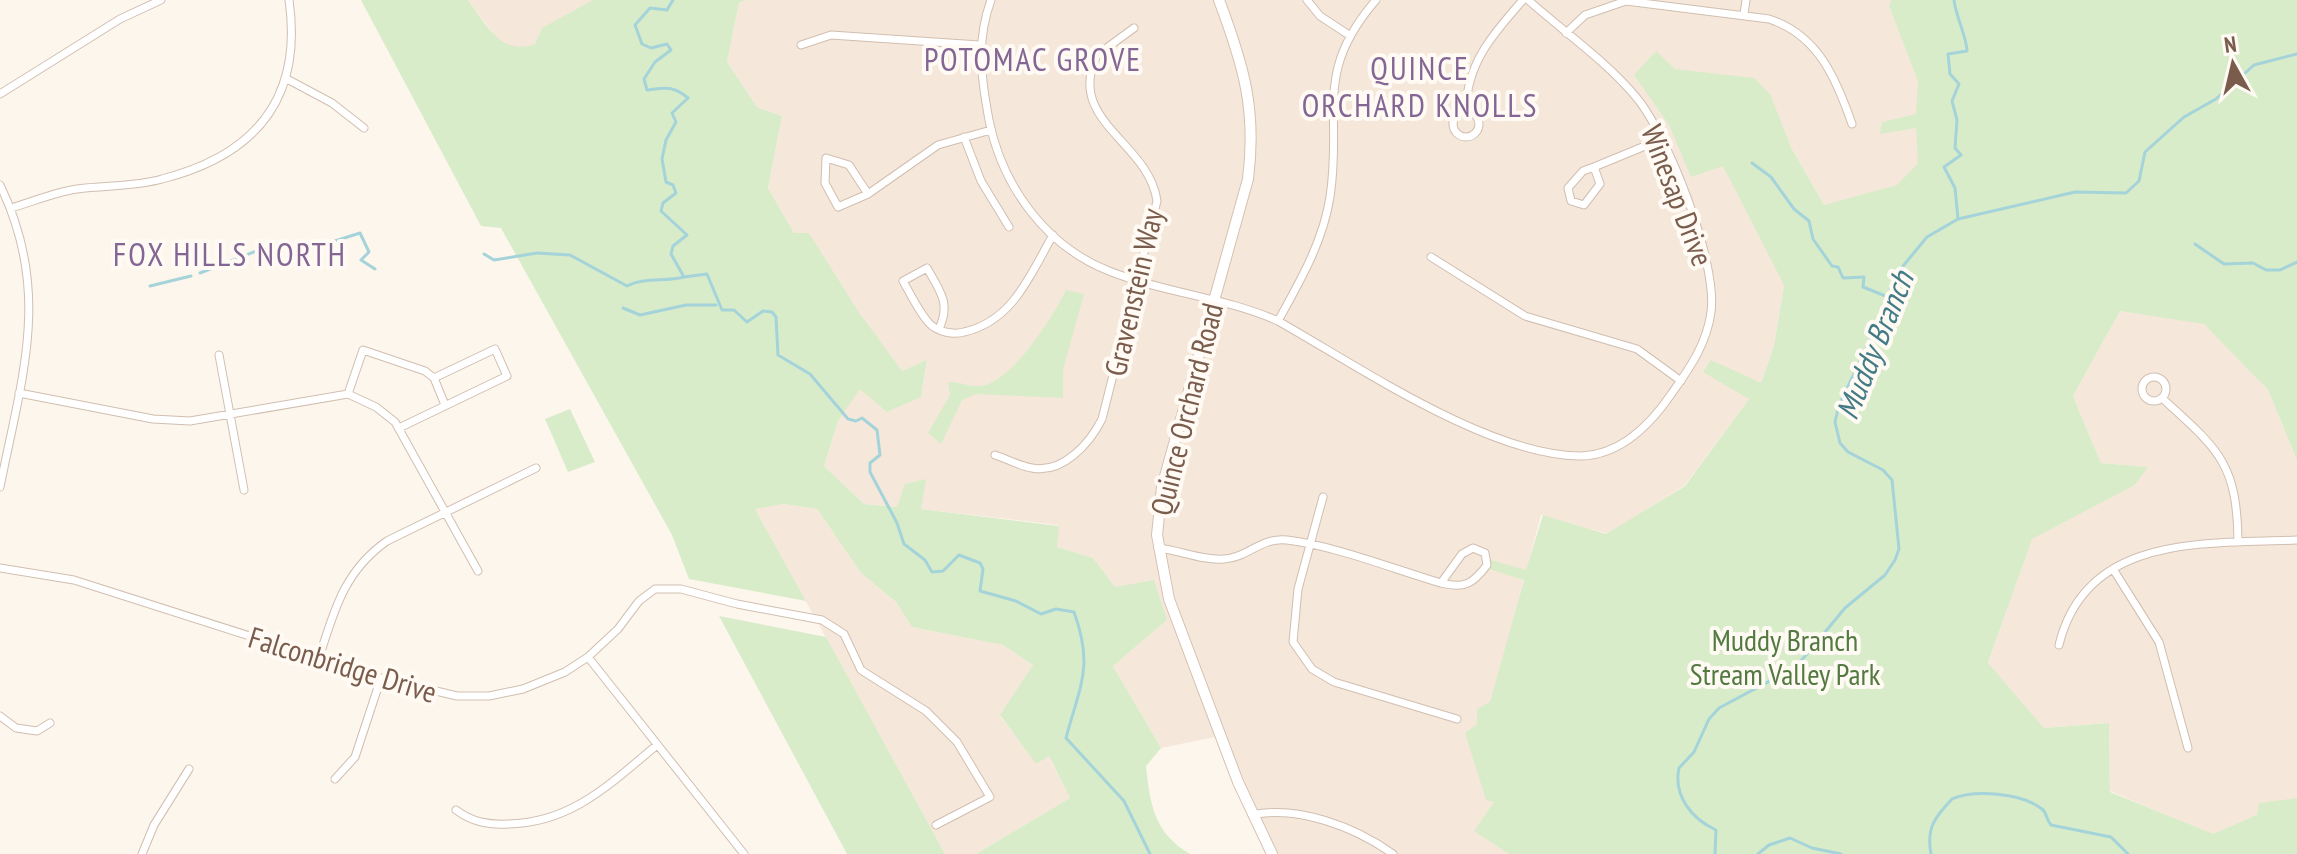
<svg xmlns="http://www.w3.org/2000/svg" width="2297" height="854" viewBox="0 0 2297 854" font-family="'PT Sans Narrow',sans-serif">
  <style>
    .residential { fill: #f5e8da }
    .green { fill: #d8ecc9 }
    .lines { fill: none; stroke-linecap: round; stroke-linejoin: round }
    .stream { stroke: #a5d3da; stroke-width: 3 }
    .street-casing { stroke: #d1beb0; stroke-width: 9 }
    .secondary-casing { stroke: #d6c0b0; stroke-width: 12 }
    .street { stroke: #fff; stroke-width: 7 }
    .secondary { stroke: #fff; stroke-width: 10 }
    .labels { text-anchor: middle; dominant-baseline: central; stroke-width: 8; stroke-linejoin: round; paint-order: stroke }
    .street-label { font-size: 30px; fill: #7a5c4d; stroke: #fffaf3 }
    .park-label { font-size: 30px; fill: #537a41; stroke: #fffaf3 }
    .neighbourhood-label { font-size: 32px; letter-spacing: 2px; fill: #846695; stroke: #fffaf3 }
    .water-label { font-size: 32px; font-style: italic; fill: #437c86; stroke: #fffaf3 }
  </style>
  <rect width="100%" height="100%" fill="#fdf6ec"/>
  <path class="residential" d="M468,0h125l-58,44 -15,5 -20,-6z
    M745,0h1146l-2,6 29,72 1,118 -95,9 -32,-56 -22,-54 14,190 -10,61 -13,37 -76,102 -77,49 -67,-19 -38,143v130l-28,43 34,23h-237l-52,-118 -59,12 -48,-82 54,-46 -52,-33 -22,-29 -36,-11 1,-22 -137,-16 4,-30 -27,28 -34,-3 -40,-38 14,-45 22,-33 28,23 33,-14 6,-36 -25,10 -108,-138 -26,-45 14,-72 -25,-9 -30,-45 12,-59z
    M2120,311l84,12 64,67 29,70v339l-84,36 -103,-44 -1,-68 -65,5 -56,-64 44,-126 103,-53 12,-18 -46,-4 -28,-67z
    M784,504l33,5 44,64 35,29 16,25 91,18 30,20 -33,51 37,48 11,-9 22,43 -94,56h-31l-190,-345z"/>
  <path class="green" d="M361,0h107c19,25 32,56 67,44l7,-16 51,-28h152l-6,3 -12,59 30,45 25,9 -14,72 26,45h15l49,78 44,60 25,-11 -6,37 -34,15 -27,-23 -22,32 -14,45 40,38 33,3 8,-23 21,-5 -5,30 138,17 -2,21 36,11 22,29 39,-7 13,40 -54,46 48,82 -15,18c4,38 8,67 44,88h-214l94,-56 -21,-42 -13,8 -36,-49 33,-50 -30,-20 -91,-18 -16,-25 -35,-29 -44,-64 -33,-5 -29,5 51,92 -117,-22 -17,-44 -171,-307 -20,-2z
    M1891,0h406v460l-29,-70 -64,-66 -84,-13 -47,85 28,67 47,4 -13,18 -103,54 -44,124 56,65 65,-5 1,69 103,42 44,-19 2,-12 38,-5v56h-788l-35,-23 20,-29 -8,-2 -21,-67 12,-9v-15l13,-7 34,-122 -35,-11 2,-9 35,10 17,-55 63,19 79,-48 64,-87 -46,-27 8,-12 50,23 13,-37 10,-61 -61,-119 -32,11 -22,-52 -35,-50 22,-24 19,18 79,9 16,16 22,55 32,56 73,-20 21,-22 -2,-35 -36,6 2,-12 34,-8 2,-33 -29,-75z
    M1066,290l18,4 -21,76v28l-87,-4 -14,6 -21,44 -13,-11 22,-38 -2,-13c11,-1 21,5 31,4 31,-1 74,-69 87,-96z
    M570,409l25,53 -27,10 -23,-53z
    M719,616l107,21 119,217h-98z"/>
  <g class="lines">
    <path class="stream" d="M673,0l-6,10 -17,-2 -15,17 7,19 9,4 16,-4 4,6 -16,12 -11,17 3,11c18,-2 26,-5 41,8l-16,15 4,9 -10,18 -4,19 4,23 7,3 3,8 -13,10 -2,8 26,24 -14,11 -2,8 13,23 23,-3 15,36h12l13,12 16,-11 9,1 4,5 2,38 32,19 38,45 8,2 6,-3 15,12 3,25 -10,8v9l27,51 7,21 21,16 7,12 11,-1 16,-16 21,8 3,6 -3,22 36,10 25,13 15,-5 18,3c20,55 6,73 -8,126l58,63 26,53
      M1954,0c2,17 13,38 13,51l-19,3 2,20 9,10 -7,17 5,19 -2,28 6,7 -17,12 11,21 3,31
      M1752,163l19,14 23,32 15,12 4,18 19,27 6,1 5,11 21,-1 -1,10 25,10
      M2195,244l29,20 29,-1 13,7h14l17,-8
      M484,254l10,6 43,-7 33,2 57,31c18,-9 37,-4 57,-9
      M200,273l69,-27 41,3 50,-16 9,19 -8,8 14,9
      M150,286l41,-10
      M623,308l17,7 46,-10h30
      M1715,854l1,-24c-24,-11 -43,-34 -37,-62l15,-16 15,-33 10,-11 77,-41 49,-59 40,-33 10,-15 4,-11 -7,-69 -9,-10 -35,-18 -8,-9 -5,-21 4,-17 46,-96 9,-32 33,-40 31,-18 117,-27 51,1 13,-12 6,-29 39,-35 32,-18 38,-34 43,-11
      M1758,854l11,-9 21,-7 22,10 29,6
      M1931,854c-5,-26 4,-37 21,-55 22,-10 70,-6 90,10 5,4 4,10 9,16l60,12 17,17"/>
    <g class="street-casing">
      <path id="street" d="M991,0c-15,41 -10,77 -2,120 13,65 56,126 120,151 55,22 115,26 169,50 80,45 211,135 303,135 40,-1 70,-32 91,-63 18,-25 35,-50 39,-81 7,-49 -43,-177 -75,-215 -30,-36 -73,-66 -108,-97
        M1307,0l13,16 29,19
        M1744,14l2,-14
        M1566,33l19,-18 41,-14 143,18c49,16 67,59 83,105
        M801,45l30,-10 148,10
        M287,79l45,24 32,25
        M0,94l120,-75 41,-19
        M1466,111c0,-47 27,-77 57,-111
        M1453 124a13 13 0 1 1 26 0a13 13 0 1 1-26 0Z
        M964,137l17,44 28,46
        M1594,167l6,17 -16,21 -13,-4 -3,-13 15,-17z
        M1594,167l68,-28
        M0,185c52,107 22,191 0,302
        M868,194l-19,-29 -23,-7 -1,25 13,24 30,-13 70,-49 53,-15
        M11,208c21,-6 44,-16 66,-19 28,-4 57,-2 85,-10 94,-24 141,-81 127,-179
        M1431,257l94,59 112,33 44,32
        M1278,321c22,-40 45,-79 52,-124 13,-85 -18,-123 46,-197
        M939,329c12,-26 1,-38 -12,-61l-24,13c8,14 16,31 26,42 8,9 24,12 35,9 49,-11 66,-57 89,-97
        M219,355l25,135
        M2142 389a12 12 0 1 1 24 0a12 12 0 1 1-24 0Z
        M19,393l134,26 37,2 158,-27 28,13 19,15 83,149
        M348,394l15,-44 62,21 9,7 11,27
        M2163,399c56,51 74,64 75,143
        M399,428l108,-52 -12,-27 -61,29
        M995,455c12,4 25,11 37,13 31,6 58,-25 70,-49l55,-218c-8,-59 -92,-80 -60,-146l37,-27
        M1323,497l-25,92 -5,53 19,27 22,13 123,37
        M1158,548c21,2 45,13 66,11 23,-1 37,-22 63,-19 49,6 106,29 154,43 23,6 32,1 46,-18l-2,-12 -12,-5 -11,6 -21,29
        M0,568l74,12 307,98 76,18h32l34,-7 42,-17 23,-15 30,-28 21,-28 16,-12h26l56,15 85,16 22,14 17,36 65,41 31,31 33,55 -54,28
        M2113,569l46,73 29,106
        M2059,645c27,-112 148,-101 238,-105
        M588,657l156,197
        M319,658c15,-47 25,-87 68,-117l149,-73
        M0,716l16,12 21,3 13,-8
        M335,779l20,-22 26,-79
        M456,810c16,12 32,15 52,14 64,-1 103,-41 149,-79
        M1252,815c46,-10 103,12 141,39
        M142,854l12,-29 35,-56"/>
    </g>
    <g class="secondary-casing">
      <path id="secondary" d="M1219,0c24,64 38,109 29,179l-86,308 -5,48 12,64 69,183 34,72"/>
    </g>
    <use href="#street" class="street"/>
    <use href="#secondary" class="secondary"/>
  </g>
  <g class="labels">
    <g class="street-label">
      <text transform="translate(1678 195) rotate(69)">Winesap Drive</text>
      <text transform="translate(1133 292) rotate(-77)">Gravenstein Way</text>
      <text transform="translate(1186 409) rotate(-76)">Quince Orchard Road</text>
      <text transform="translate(343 664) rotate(17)">Falconbridge Drive</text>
    </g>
    <g class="park-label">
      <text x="1785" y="639">Muddy Branch<tspan x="1785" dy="34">Stream Valley Park</tspan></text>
    </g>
    <g class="neighbourhood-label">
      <text x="1033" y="59">POTOMAC GROVE</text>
      <text x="1420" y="68">QUINCE<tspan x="1420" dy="37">ORCHARD KNOLLS</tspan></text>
      <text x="230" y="254">FOX HILLS NORTH</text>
    </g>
    <g class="water-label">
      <text transform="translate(1874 345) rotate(-68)">Muddy Branch</text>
    </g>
  </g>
  <g transform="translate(2233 64) rotate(352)" stroke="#fffaf3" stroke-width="6" paint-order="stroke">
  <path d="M0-6L14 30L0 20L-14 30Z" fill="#7a5c4d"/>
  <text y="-12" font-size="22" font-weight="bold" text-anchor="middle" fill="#7a5c4d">N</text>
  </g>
</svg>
